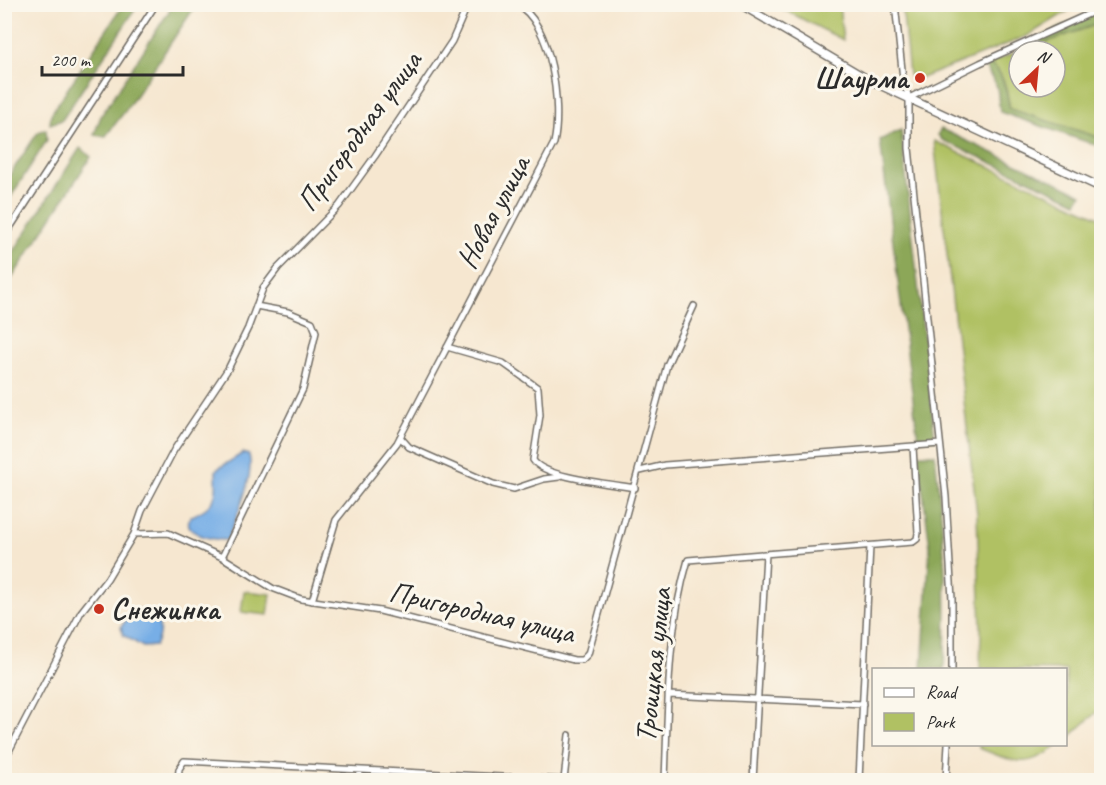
<svg xmlns="http://www.w3.org/2000/svg" width="1106" height="785" viewBox="0 0 1106 785" font-family="Caveat,sans-serif">
  <style>
    .green { fill: #b0c163; stroke: #6e7647; stroke-width: 1.5 }
    .forest { fill: #8ca759; stroke: #5c6942; stroke-width: 1.5 }
    .water { fill: #77aee6; stroke: #516c88; stroke-width: 1.5 }
    .lines { fill: none; stroke-linecap: round; stroke-linejoin: round }
    .minor-casing { stroke: #726d65; stroke-width: 8 }
    .major-casing { stroke: #726d65; stroke-width: 10 }
    .minor { stroke: #fff; stroke-width: 5 }
    .major { stroke: #fff; stroke-width: 7 }
    .poi-dot { fill: #c8321e; stroke: #fbf7ec; stroke-width: 2 }
    .labels { text-anchor: middle; dominant-baseline: central; stroke-width: 6; stroke-linejoin: round; paint-order: stroke }
    .poi-label { font-size: 30px; font-weight: bold; fill: #2b2b2b; stroke: #fbf7ec; text-anchor: end }
    .street-label { font-size: 30px; fill: #2b2b2b; stroke: #fbf7ec }
  </style>
  <rect width="100%" height="100%" fill="#fbf7ec"/>
  <filter id="ink" filterUnits="userSpaceOnUse"><feTurbulence type="fractalNoise" baseFrequency=".0167" numOctaves="2"/><feDisplacementMap in="SourceGraphic" scale="12" xChannelSelector="R" yChannelSelector="G"/><feConvolveMatrix kernelMatrix="1 2 1 2 8 2 1 2 1" color-interpolation-filters="sRGB"/></filter>
  <filter id="wash" filterUnits="userSpaceOnUse"><feTurbulence type="fractalNoise" baseFrequency=".008" numOctaves="4" result="noise"/><feDisplacementMap in="SourceGraphic" scale="24" xChannelSelector="R" yChannelSelector="G"/><feGaussianBlur stdDeviation="1.35" result="paint"/><feColorMatrix in="noise" values="0 0 0 0 0 0 0 0 0 0 0 0 0 0 0 0 0 1.4 0 .05"/><feComposite in="paint" operator="in"/></filter>
  <g filter="url(#wash)">
    <rect width="100%" height="100%" fill="#f6e7d0"/>
    <path class="green" d="M775,5h64l4,35z
      M902,5v-1l176,1 -51,31 -113,45 -5,-6z
      M1101,23v115l-91,-29c-3,-17 -5,-36 -21,-46l30,-12v36h36v-36h-35z
      M934,141l167,77v490l-35,32v-70l-86,-1 1,-40 -4,-115z
      M244,591l27,3 -3,21 -27,-3z
      M979,744h80v1c-33,25 -44,17 -80,3z"/>
    <path class="forest" d="M123,5h15l-76,115 -12,4 1,-10z
      M173,5h23l-70,105 -21,27 -11,-2 7,-19z
      M1101,8v15l-78,27 -5,-2z
      M989,63c16,10 17,29 21,46l91,29v9l-101,-35 -3,-25 -11,-19z
      M46,129l1,11 -42,66v-24l33,-50z
      M941,129l141,65 -5,8 -135,-62 -4,-5z
      M901,130l34,309h-17l-38,-299z
      M80,148l11,9 -81,124 -5,1v-17z
      M918,454h17c8,71 14,143 9,215h-22l8,-122z"/>
    <path class="water" d="M243,453l6,2c6,21 -13,64 -22,85 -12,0 -46,-5 -37,-23 27,-12 27,-19 26,-47z
      M139,609c21,4 25,19 16,37l-12,1 -20,-12 -2,-8 10,-14z"/>
  </g>
  <g filter="url(#ink)">
    <g class="lines">
      <g class="minor-casing">
        <path id="minor" d="M895,4l8,75 6,19v50l37,349 6,102v71
          M909,98l71,-35 122,-55
          M4,237l152,-233
          M447,347l56,16 35,25 2,27 -7,45c11,18 80,24 102,28
          M400,437l9,10 84,37 21,5 30,-10 15,-2
          M640,471l25,-6 275,-21
          M134,534l34,-1 54,24 50,31 29,11 79,12 194,49h8l6,-6 79,-289 27,-59
          M222,557l81,-168 13,-57 -4,-10 -24,-10 -32,-6
          M312,601l24,-81 61,-77 157,-300c8,-34 -1,-123 -39,-139
          M668,695l195,9
          M9,751l72,-139 26,-33 27,-45 8,-23 32,-61 54,-81 20,-41 15,-40 15,-20 61,-62 36,-50 77,-115 16,-37
          M178,780l1,-11 5,-8 380,19 5,-45
          M359,780l1,-10
          M665,780c3,-73 2,-149 23,-220l225,-18 4,-3 1,-6 -5,-86
          M753,780l13,-226
          M859,780l11,-234
          M946,780l2,-36"/>
      </g>
      <g class="major-casing">
        <path id="major" d="M740,4l127,75 235,109"/>
      </g>
      <use href="#minor" class="minor"/>
      <use href="#major" class="major"/>
    </g>
  </g>
  <g class="poi-dot">
    <circle cx="920" cy="78" r="6"/>
    <circle cx="99" cy="609" r="6"/>
  </g>
  <g class="labels">
    <g class="poi-label">
      <text x="908" y="78">Шаурма</text>
      <text x="111" y="609" text-anchor="start">Снежинка</text>
    </g>
    <g class="street-label">
      <text transform="translate(359 131) rotate(-54)">Пригородная улица</text>
      <text transform="translate(493 212) rotate(-62)">Новая улица</text>
      <text transform="translate(482 612) rotate(13)">Пригородная улица</text>
      <text transform="translate(653 665) rotate(-84)">Троицкая улица</text>
    </g>
  </g>
  <rect width="1106" height="785" fill="none" stroke="#fbf7ec" stroke-width="24"/>
  <rect x="872" y="668" width="195" height="78" fill="#fbf7ec" stroke="#a8a59f" stroke-width="1.5"/>
  <rect x="884" y="688" width="30" height="9" fill="#ffffff" stroke="#a8a59f" stroke-width="1.5"/>
  <text x="926" y="698" font-size="18" fill="#2b2b2b">Road</text>
  <rect x="884" y="713" width="30" height="18" fill="#b0c163" stroke="#a8a59f" stroke-width="1.5"/>
  <text x="926" y="728" font-size="18" fill="#2b2b2b">Park</text>
  <g transform="translate(1037 69) rotate(26)"><circle r="28" fill="#fbf7ec" stroke="#a8a59f" stroke-width="1.5"/>
  <path d="M0-4.5L10 22L0 15L-10 22Z" fill="#c8321e"/>
  <text y="-9" font-size="16" font-weight="bold" text-anchor="middle" fill="#2b2b2b">N</text>
  </g>
  <path d="M42 66v9h141v-9" fill="none" stroke="#2b2b2b" stroke-width="3"/>
  <text x="51" y="66" font-size="18" fill="#2b2b2b" stroke="#fbf7ec" stroke-width="4.5" paint-order="stroke">200 m</text>
</svg>
